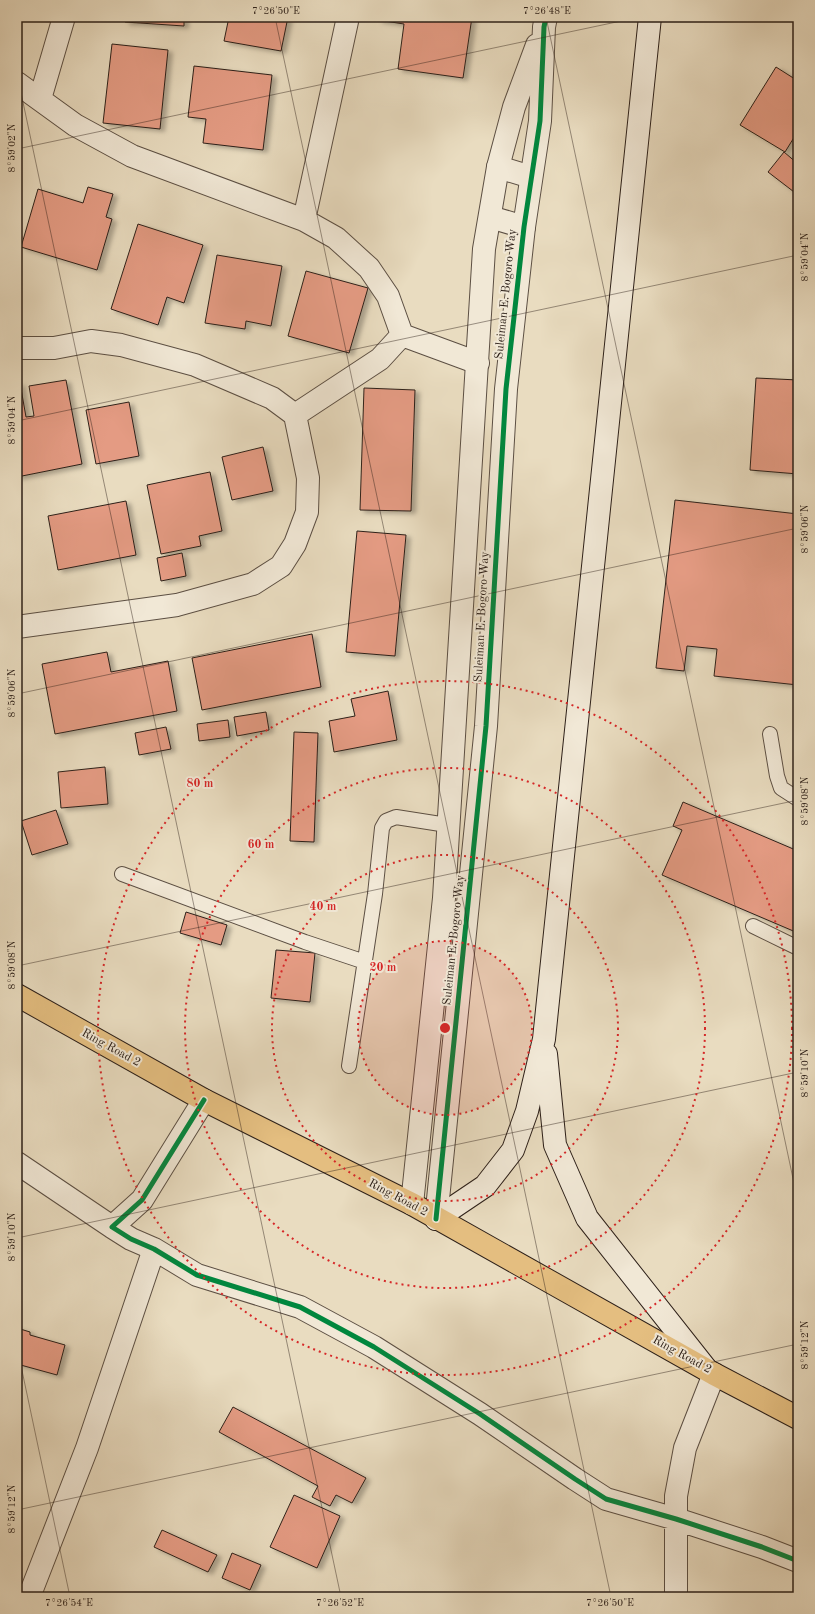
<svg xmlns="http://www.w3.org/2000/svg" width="815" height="1614" viewBox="0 0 815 1614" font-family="'Old Standard TT',serif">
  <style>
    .building { fill: #e49b83; stroke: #2d2019; filter: url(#shadow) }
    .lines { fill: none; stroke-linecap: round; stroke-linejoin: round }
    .service-casing { stroke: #5c4f43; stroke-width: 16 }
    .minor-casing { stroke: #5c4f43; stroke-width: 24 }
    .tertiary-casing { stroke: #5c4f43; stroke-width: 24 }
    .secondary-casing { stroke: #2d2019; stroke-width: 24 }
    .primary-casing { stroke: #2d2019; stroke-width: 24 }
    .service { stroke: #f1e8d6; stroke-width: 14 }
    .minor { stroke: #f1e8d6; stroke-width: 22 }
    .tertiary { stroke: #f1e8d6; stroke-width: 22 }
    .secondary { stroke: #f1e8d6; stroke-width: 22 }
    .primary { stroke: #e4be80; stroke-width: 22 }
    .cycleway-casing { stroke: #f1e8d6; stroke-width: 8 }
    .cycleway { stroke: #00873e; stroke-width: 5 }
    .ticks { fill: none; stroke: #2d2019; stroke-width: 1; stroke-opacity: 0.45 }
    .ring { fill: none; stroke: #d62828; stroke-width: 2; stroke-dasharray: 2 4 }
    .labels { text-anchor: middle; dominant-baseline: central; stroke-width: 4; stroke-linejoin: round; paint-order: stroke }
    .street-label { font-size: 12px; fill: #2d2019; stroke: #f1e8d6 }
    .centre { fill: #d62828; stroke: #f1e8d6; stroke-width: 2 }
    .ring-label { font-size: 12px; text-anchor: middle; font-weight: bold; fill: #d62828; stroke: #f1e8d6; stroke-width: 4; stroke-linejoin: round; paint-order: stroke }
    .neatline { fill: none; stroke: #2d2019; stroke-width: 1.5 }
    .ticks-label { font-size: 10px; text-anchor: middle; fill: #2d2019 }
  </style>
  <defs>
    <filter id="shadow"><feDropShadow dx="4.5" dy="2.5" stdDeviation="2" flood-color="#0004"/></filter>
  </defs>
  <rect width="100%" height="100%" fill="#e9dcc0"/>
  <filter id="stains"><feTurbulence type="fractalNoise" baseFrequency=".005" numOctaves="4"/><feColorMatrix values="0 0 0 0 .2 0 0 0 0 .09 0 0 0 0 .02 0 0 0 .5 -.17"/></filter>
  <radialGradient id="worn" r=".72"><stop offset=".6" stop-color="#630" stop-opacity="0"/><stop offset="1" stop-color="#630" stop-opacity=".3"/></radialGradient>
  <path class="building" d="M125,17h59v9l-59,-4z
    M229,17h59l-7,34 -57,-10z
    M379,17h93l-9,61 -65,-9 6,-45 -26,-4z
    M112,44l56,6 -8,79 -57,-6z
    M194,66l78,9 -9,75 -60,-7 3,-24 -18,-2z
    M776,67l22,14v50l-13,21 -45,-27z
    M784,152l14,12v31l-30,-23z
    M88,187l25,7 -7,23 6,2 -15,51 -76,-23 17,-58 45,14z
    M138,224l65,21 -19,58 -17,-6 -9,28 -47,-16z
    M217,255l65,11 -11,60 -25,-5 -1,8 -40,-6z
    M306,271l62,17 -19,65 -61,-17z
    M756,378l42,2v94l-48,-4z
    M66,380l16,84 -65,13v-93l3,-1 6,34 8,-1 -5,-30z
    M364,388l51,2 -4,121 -51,-1z
    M129,402l10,54 -43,8 -10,-54z
    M263,447l10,44 -41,9 -10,-43z
    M210,472l12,59 -23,5 2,10 -40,8 -14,-69z
    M675,500l123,14v171l-84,-9 3,-27 -30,-3 -3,25 -28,-3z
    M126,501l10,54 -78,15 -10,-54z
    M357,531l49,4 -11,121 -49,-4z
    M182,553l4,23 -25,5 -4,-23z
    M312,634l9,53 -119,23 -10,-52z
    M107,652l4,20 57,-11 9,50 -122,23 -13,-70z
    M388,691l9,49 -63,12 -5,-31 26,-5 -4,-17z
    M266,712l3,18 -32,6 -3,-19z
    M228,720l2,17 -31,4 -2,-17z
    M166,727l5,22 -32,6 -4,-22z
    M294,732l24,1 -4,109 -24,-1z
    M105,767l3,37 -47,4 -3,-36z
    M683,802l115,49v82l-136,-58 20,-45 -9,-4z
    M56,810l12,34 -36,11 -11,-34z
    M186,912l41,13 -6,20 -41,-12z
    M276,950l39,3 -5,49 -39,-4z
    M17,1328l13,4v3l35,10 -8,30 -40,-11z
    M233,1407l133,71 -14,25 -16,-8 -6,11 -18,-9 6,-11 -99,-54z
    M294,1495l46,21 -23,52 -47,-21z
    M162,1530l55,25 -9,17 -54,-25z
    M232,1553l29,12 -11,25 -28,-12z"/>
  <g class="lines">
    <g class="service-casing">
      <path id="service" d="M770,734l7,42 4,12 17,11
        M122,874l183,68 60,20
        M753,926l45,22
        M349,1066l26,-172 7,-66 4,-7 10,-4 51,8"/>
    </g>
    <g class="minor-casing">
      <path id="minor" d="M17,83l58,42 57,31 172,64 32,18 33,30 19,28 14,39 76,28
        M40,99l24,-82
        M498,167l33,10
        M490,217l34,10
        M304,220l44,-203
        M17,348h37l37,-7 30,4 74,20 77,33 23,17 13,63 -1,34 -12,32 -14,22 -28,18 -76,21 -160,22
        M295,415l85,-56 22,-24
        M204,1100l-62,100 -30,27 19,12 23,10 43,26 103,32 74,40 106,67 95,65 31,20 70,20 86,28 36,14
        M17,1163l95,64
        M29,1597l58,-149 67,-199
        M676,1597v-101l9,-48 29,-74"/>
    </g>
    <g class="tertiary-casing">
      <path id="tertiary" d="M412,1204l32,-306 40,-649 14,-82 16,-60 23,-62
        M436,1219l50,-493 20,-337 18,-162 16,-106 4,-94 2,-10"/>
    </g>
    <g class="secondary-casing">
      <path id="secondary" d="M546,1054l9,91 32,73 120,152
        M436,1219l49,-33 28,-36 14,-39 17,-72 106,-1022"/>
    </g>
    <g class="primary-casing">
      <path id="primary" d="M17,995l187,105 208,104 302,170 84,44"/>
    </g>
    <use href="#service" class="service"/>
    <use href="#minor" class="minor"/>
    <use href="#tertiary" class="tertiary"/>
    <use href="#secondary" class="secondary"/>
    <use href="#primary" class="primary"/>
    <g class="cycleway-casing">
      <path id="cycleway" d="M204,1100l-62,100 -30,27 19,12 23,10 43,26 103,32 74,40 106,67 95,65 31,20 70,20 86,28 36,14
        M436,1219l50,-493 20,-337 18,-162 16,-106 4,-94 2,-10"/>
    </g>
    <use href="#cycleway" class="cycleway"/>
  </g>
  <path class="ticks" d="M275,17l336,1580M546,17l252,1185M17,74l324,1523M17,149l623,-132M17,421l781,-166M17,694l781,-166M17,966l781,-166M17,1238l781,-166M17,1347l53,250M17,1510l781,-166"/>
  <circle cx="445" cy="1028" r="87" fill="#d62828" fill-opacity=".12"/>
  <g class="ring">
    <circle cx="445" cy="1028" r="87"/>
    <circle cx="445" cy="1028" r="173"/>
    <circle cx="445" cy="1028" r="260"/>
    <circle cx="445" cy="1028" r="347"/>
  </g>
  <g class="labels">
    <g class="street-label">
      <text transform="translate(506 294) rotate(-84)">Suleiman E. Bogoro Way</text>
      <text transform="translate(482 617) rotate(-87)">Suleiman E. Bogoro Way</text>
      <text transform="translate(454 940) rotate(-84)">Suleiman E. Bogoro Way</text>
      <text transform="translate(111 1048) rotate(29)">Ring Road 2</text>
      <text transform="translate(398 1198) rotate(28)">Ring Road 2</text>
      <text transform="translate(682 1355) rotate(29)">Ring Road 2</text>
    </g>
  </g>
  <circle cx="445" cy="1028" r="6" class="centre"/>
  <g class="ring-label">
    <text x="200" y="787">80 m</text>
    <text x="261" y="848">60 m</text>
    <text x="323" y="910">40 m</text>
    <text x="383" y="971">20 m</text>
  </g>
  <rect width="815" height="1614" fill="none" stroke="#e9dcc0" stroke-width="44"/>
  <rect x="22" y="22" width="771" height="1570" class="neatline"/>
  <g class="ticks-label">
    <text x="276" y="14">7°26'50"E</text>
    <text x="547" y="14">7°26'48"E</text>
    <text transform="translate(11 148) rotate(-90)" y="4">8°59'02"N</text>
    <text transform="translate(804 257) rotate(-90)" y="4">8°59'04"N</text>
    <text transform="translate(11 420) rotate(-90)" y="4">8°59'04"N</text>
    <text transform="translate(804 529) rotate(-90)" y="4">8°59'06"N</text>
    <text transform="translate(11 693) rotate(-90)" y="4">8°59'06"N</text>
    <text transform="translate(804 801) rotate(-90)" y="4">8°59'08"N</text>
    <text transform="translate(11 965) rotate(-90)" y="4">8°59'08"N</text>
    <text transform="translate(804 1073) rotate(-90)" y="4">8°59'10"N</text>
    <text transform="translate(11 1237) rotate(-90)" y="4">8°59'10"N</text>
    <text transform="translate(804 1345) rotate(-90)" y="4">8°59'12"N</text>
    <text transform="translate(11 1509) rotate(-90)" y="4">8°59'12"N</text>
    <text x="69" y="1606">7°26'54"E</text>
    <text x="340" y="1606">7°26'52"E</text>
    <text x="610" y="1606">7°26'50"E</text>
  </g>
  <rect width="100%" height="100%" filter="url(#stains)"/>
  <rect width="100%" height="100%" fill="url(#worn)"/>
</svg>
